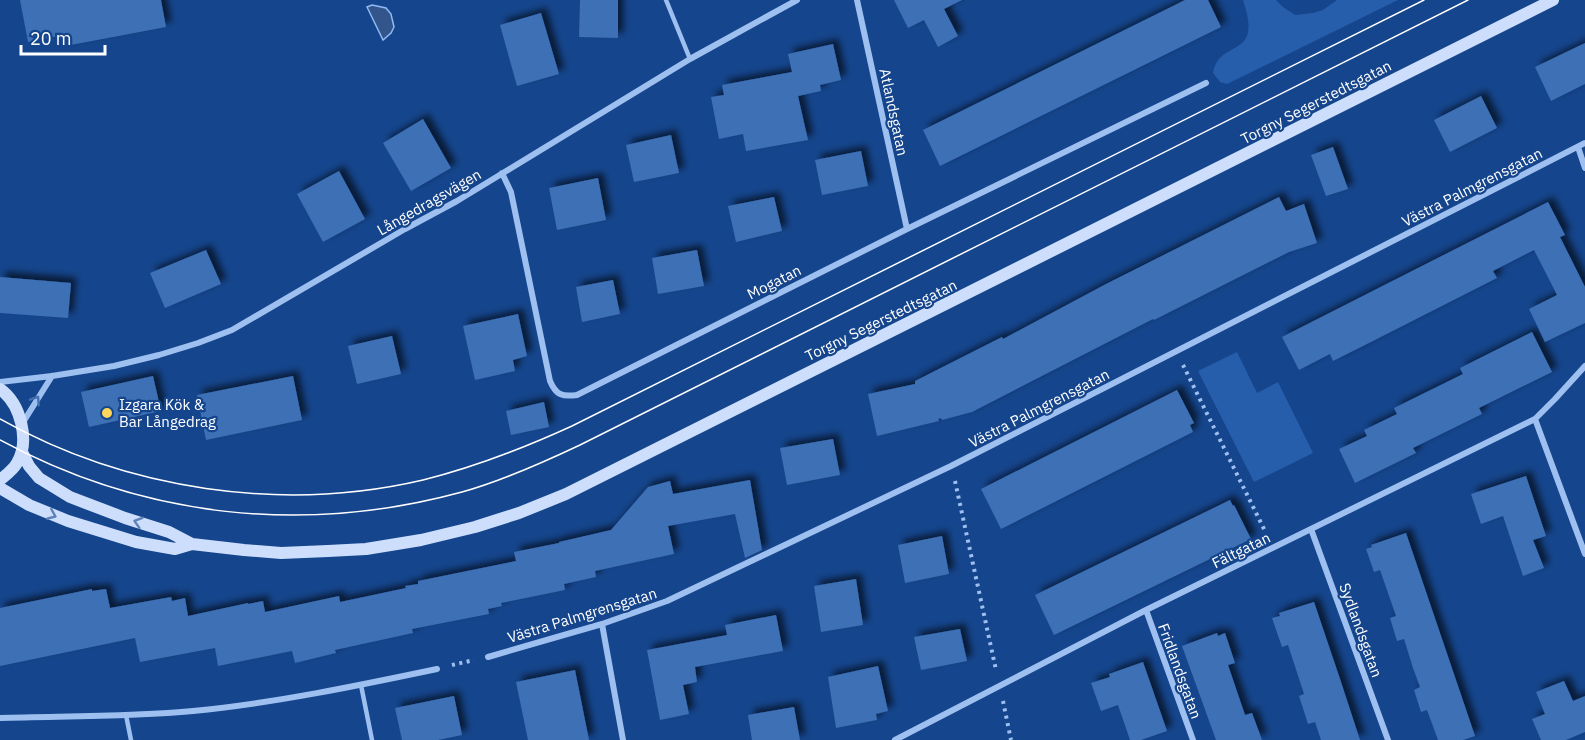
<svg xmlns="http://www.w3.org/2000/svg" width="1585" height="740" viewBox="0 0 1585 740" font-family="'IBM Plex Sans',sans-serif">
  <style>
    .green { fill: #275eab }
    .water { fill: #32568b; stroke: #90baf3; stroke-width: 1.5 }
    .building { fill: #3d6fb5; filter: url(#shadow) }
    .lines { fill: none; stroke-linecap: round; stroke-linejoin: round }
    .path { stroke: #9ec0f0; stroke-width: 4; stroke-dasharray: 3 4.5; stroke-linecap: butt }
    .lane { stroke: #9ec0f0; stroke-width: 4.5 }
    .street { stroke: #9ec0f0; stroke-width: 6 }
    .secondary { stroke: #ccdefb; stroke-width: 12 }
    .tram { stroke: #fff; stroke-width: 1.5 }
    .oneway { stroke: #4570af }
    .oneway2 { stroke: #5e82b8 }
    .poi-dot { fill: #ffd65c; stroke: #15458c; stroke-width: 2 }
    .labels { text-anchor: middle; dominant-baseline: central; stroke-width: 4.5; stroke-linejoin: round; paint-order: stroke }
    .street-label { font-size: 15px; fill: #fff; stroke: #15458c }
    .poi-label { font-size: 15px; fill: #fff; stroke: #15458c; text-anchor: start }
  </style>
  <defs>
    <filter id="shadow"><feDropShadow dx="5.5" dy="-5.5" stdDeviation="3" flood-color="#0009"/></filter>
  </defs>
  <rect width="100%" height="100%" fill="#15458c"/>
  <path class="green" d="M1243,0h33l7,7 12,8 18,-2 10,-3 14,-10h61l-171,84 -7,-2 -7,-9c6,-36 51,-11 30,-73z
    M1237,352l20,41 21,-11 35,71 -59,29 -56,-111z"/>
  <path class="water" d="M372,5l14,3 5,6 3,13 -3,6 -8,7 -16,-33z"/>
  <path class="building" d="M20,0h141l5,27 -106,20 -2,-11 -30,6z
    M580,0h38v38l-39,-1z
    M894,0h68l-18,9 14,27 -20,11 -14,-27 -16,8z
    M1185,0h23l13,27 -281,139 -17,-36z
    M541,13l18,61 -42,12 -17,-61z
    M1585,43v41l-34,17 -16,-34z
    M833,44l8,36 -21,5 1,6 -23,5 10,44 -62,11 -3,-17 -24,5 -8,-42 13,-2 -2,-10 70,-13 -4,-18z
    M1481,96l16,32 -47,24 -16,-32z
    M423,119l28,49 -40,23 -28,-48z
    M671,135l8,38 -45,9 -8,-37z
    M1333,147l15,42 -22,7 -15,-41z
    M861,151l7,35 -46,9 -7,-35z
    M339,171l26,48 -42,23 -26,-48z
    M598,178l8,42 -49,10 -8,-42z
    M774,197l8,34 -46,11 -8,-36z
    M1279,197l7,14 18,-7 13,39 -28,9 -135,68 -1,-1 -181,93 -30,8 -1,-2 -3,1 1,2 -62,15 -9,-42 47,-10v-3l87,-44 1,2 103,-55z
    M1548,202l17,33 -5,2 25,50v36l-40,19 -16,-33 28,-14 -23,-45 -41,21 4,7 -132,67 -32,16 -3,-7 -31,16 -17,-33z
    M206,250l15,34 -56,24 -15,-35z
    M697,250l7,36 -46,8 -6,-36z
    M0,277l71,6 -3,35 -68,-5z
    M613,280l7,34 -38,8 -6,-35z
    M518,314l9,42 -14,4 2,11 -40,9 -12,-54z
    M1532,332l20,40 -73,36 3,6 -69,34 3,5 -61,30 -16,-34 28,-13 -3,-6 33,-16 -3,-6 69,-34 -3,-6z
    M392,336l9,38 -44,10 -9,-38z
    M153,376l8,35 -72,16 -8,-35z
    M293,376l9,44 -96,20 -9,-45z
    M1177,390l17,33 -4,2 3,7 -192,97 -20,-40z
    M544,402l5,25 -38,8 -5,-24z
    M833,439l7,36 -53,10 -7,-37z
    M1526,476l20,60 -13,4 11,28 -21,8 -20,-60 -22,8 -10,-30z
    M750,480l12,70 -17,8 -10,-44 -67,12 6,28 -79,17 1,6 -32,7 1,6 -64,13 1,3 -14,3 1,5 -77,15 1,4 -78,17 1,3 -41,10 -3,-12 -74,15 -3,-18 -75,14 -5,-24 -135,28v-58l92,-19v2l14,-2 4,19 61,-11 1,4 13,-3 3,18 60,-13v1l15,-3 2,11 74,-16 1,6 66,-14 -1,-2 13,-2v-3l98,-20 -2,-9 45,-9v-1l52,-12 37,-43 22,-6 3,13z
    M1230,500l3,6 1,-1 17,34 -197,96 -19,-40z
    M1406,533l69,203 -12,4h-25l-11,-30 -6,2 -7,-22 6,-3 -7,-19 -9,-29 -7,2 -7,-23 6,-2 -16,-46 -6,2 -8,-23 6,-2 -1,-2z
    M942,536l7,38 -44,9 -7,-38z
    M856,579l7,46 -42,7 -7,-46z
    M1314,602l26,77 20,61h-39l-6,-18 -7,2 -9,-28 5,-2 -16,-49 -6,2 -10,-29 8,-2 -1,-3z
    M776,615l7,36 -88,16 2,15 -14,3 6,29 -29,6 -13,-70 80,-15 -2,-10z
    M960,629l7,32 -46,9 -7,-33z
    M1217,633l1,3 7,-3 10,30 -7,2 17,50 7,-2 10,27h-46l-34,-94z
    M1143,662l24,69 -26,9h-11l-12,-35 -17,6 -10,-28 19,-6 -1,-3z
    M878,666l10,45 -12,3 1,6 -41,8 -8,-51z
    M575,670l14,70h-61l-12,-58z
    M1564,681l9,20 12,-5v36l-19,8h-25l-9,-21 13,-5 -9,-22z
    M454,696l8,39 -24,5h-36l-7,-32z
    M794,707l6,33h-48l-4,-25z"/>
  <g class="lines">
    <path class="path" d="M1183,365l83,168
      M955,481l41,189
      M452,665l22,-5
      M1003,701l8,39"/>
    <path class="lane" d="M666,0l24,59
      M361,685l11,55
      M126,715l5,25"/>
    <path class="street" d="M857,0l50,229
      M1578,147l7,21
      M502,173l9,19 39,189c6,14 12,16 27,14l330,-166 299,-146
      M0,382l52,-6 62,-10 45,-11 39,-12 34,-13 173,-101 52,-28 233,-142 107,-59
      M1535,419l50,135
      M22,424l30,-48
      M1311,529l77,211
      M1146,610l47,130
      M602,624l21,116
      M488,657l114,-33 65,-23 284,-135 634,-323
      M0,718c64,-2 129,-1 193,-7 82,-8 163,-25 244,-42
      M895,740l251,-130 389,-191 20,-20 30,-33"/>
    <path class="secondary" d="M0,389c21,15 30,52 17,74 -4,7 -11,12 -17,17
      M22,452l7,14 10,12 31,19 55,21 44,14 23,12 52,6 37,3 47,-2 38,-2 55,-9 54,-13 44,-14 47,-19 987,-494
      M0,488l29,17 39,16 68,21 39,7 17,-5"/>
    <path class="tram" d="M0,419c126,71 282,94 423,61 52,-13 101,-32 149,-54l852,-426
      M0,440c144,78 304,95 462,52 40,-11 80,-29 118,-47l888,-445"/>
  </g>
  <defs><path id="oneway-chevron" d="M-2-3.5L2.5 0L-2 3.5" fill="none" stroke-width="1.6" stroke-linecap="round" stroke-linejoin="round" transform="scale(1.5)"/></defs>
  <use class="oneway" href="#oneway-chevron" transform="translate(36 400) rotate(-57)"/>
  <g class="oneway2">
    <use href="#oneway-chevron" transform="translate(52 515) rotate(23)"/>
    <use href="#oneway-chevron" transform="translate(138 522) rotate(-163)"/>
  </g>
  <circle class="poi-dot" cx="107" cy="413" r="6"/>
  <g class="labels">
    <g class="street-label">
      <text transform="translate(1316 102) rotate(-27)">Torgny Segerstedtsgatan</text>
      <text transform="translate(894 112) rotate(78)">Atlandsgatan</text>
      <text transform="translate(1472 187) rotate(-27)">Västra Palmgrensgatan</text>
      <text transform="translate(429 202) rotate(-30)">Långedragsvägen</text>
      <text transform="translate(774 282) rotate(-27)">Mogatan</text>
      <text transform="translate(881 320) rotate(-26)">Torgny Segerstedtsgatan</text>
      <text transform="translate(1039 408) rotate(-27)">Västra Palmgrensgatan</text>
      <text transform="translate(1241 550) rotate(-26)">Fältgatan</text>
      <text transform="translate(582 615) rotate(-17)">Västra Palmgrensgatan</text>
      <text transform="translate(1361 630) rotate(70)">Sydlandsgatan</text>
      <text transform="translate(1180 671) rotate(70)">Fridlandsgatan</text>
    </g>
    <g class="poi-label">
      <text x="119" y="404">Izgara Kök &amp;<tspan x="119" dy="17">Bar Långedrag</tspan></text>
    </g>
  </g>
  <path d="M21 45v9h84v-9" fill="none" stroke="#ffffff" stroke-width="3"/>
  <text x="30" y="45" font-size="18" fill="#ffffff" stroke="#15458c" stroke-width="4.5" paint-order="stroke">20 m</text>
</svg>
